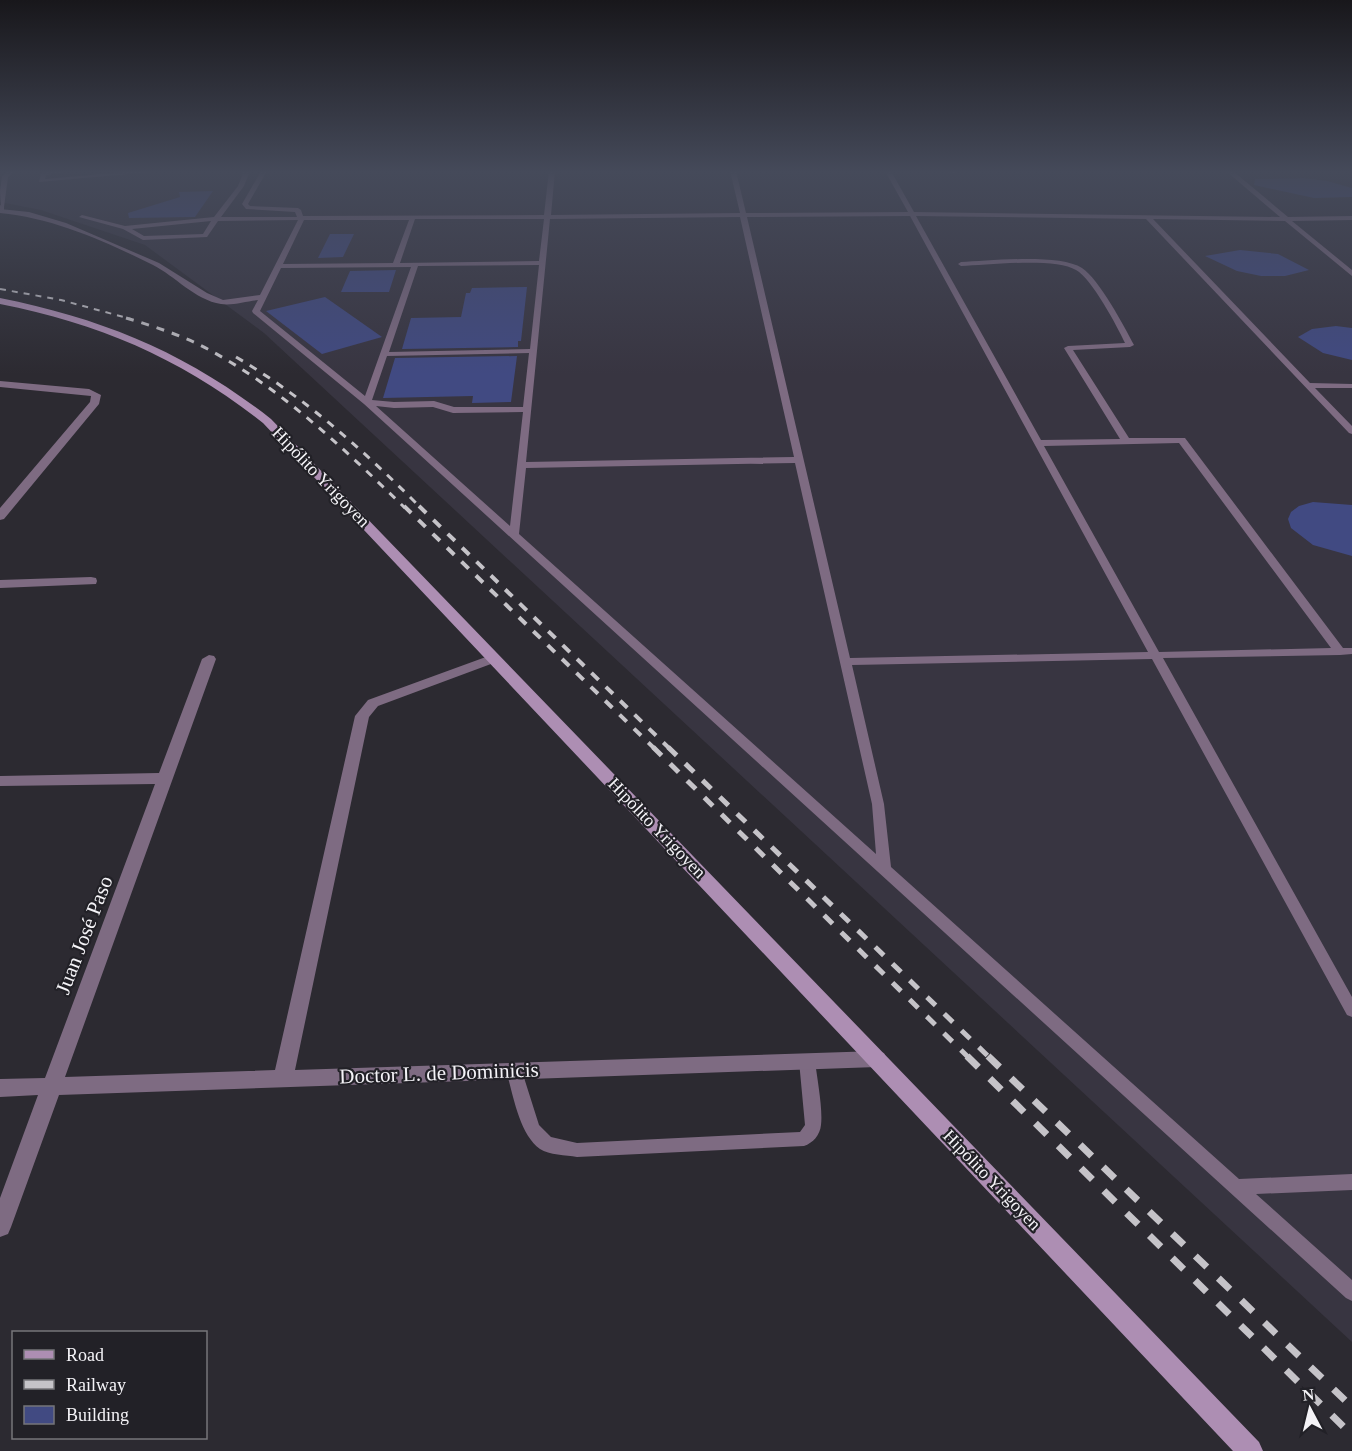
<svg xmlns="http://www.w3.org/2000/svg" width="1352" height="1451" viewBox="0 0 1352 1451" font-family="Georgia,serif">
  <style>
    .built { fill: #383541 }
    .building { fill: #414a82 }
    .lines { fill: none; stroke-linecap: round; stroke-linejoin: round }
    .lane { fill: #7e6b82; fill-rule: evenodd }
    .street { fill: #7e6b82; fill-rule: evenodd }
    .secondary { fill: #ad8eb3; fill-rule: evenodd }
    .rail-far4 { stroke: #c5c3c8; stroke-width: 2; stroke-dasharray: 6 6; stroke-linecap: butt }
    .rail-far3 { stroke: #c5c3c8; stroke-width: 3; stroke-dasharray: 8 8; stroke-linecap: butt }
    .rail-far2 { stroke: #c5c3c8; stroke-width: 4; stroke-dasharray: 10 10; stroke-linecap: butt }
    .rail-far1 { stroke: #c5c3c8; stroke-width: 5; stroke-dasharray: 12 12; stroke-linecap: butt }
    .rail { stroke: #c5c3c8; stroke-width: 7; stroke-dasharray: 16 16; stroke-linecap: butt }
    .labels { text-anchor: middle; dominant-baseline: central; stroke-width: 4.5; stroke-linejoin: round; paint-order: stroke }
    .street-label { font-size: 18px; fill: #f4f3f7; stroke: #222127 }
    .near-street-label { font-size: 21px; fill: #f4f3f7; stroke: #222127 }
  </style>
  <rect width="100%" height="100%" fill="#2c2a31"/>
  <path class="built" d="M0,171h1352v1171l-1088,-1009 -119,-88 -104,-35 -41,-8z"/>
  <path class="building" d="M1304,178l23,3 25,7v9l-38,1 -60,-13 1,-6z
    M213,191l-18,26 -66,1 -1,-5 52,-16 -1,-5z
    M330,234h24l-11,23 -25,1z
    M1240,250l38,4 31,16 -24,6h-24l-24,-5 -32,-15z
    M396,270l-7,22h-48l9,-21z
    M527,287l-6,54h-3v6l-116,2 9,-31 50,-1 5,-24h4l2,-5z
    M325,297l20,14 37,26 -60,17 -56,-43z
    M1336,326l16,2v32l-29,-7 -25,-16 14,-8z
    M517,356l-6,46 -39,1 1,-7 -90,2 12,-40z
    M1313,502l39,3v51l-39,-11 -22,-17 -3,-9 3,-7 8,-6z"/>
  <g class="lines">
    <path class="lane" d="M9,171h7l-8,6 -4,30 -3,2 -1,-18 2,-15z
      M51,171h20l-25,4 -1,4 91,-8h26l-123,11 2,-9z
      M244,171h6l-6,15 -23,31h76l-2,-5 -49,-3 -4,-5 19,-33h6l-19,33 2,2 48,2 3,2 2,6 241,-1 5,-44h6l-4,44 189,-2 -10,-42h6l10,42 162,-1 -23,-41h6l23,41 366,5 -54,-46h7l55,46 64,-1v4l-60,1 60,49v6l-67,-55 -132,-2 157,164 42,1v4h-37l37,38v8l-3,-1 -203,-214 -230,-3 125,224 79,-1 -56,-91 4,-2 57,-3c-8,-17 -33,-64 -49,-73 -20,-13 -89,-5 -115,-4l-3,-2 3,-2c28,-1 98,-9 121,6 17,11 42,58 52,77l-4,2 -57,3 56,88h56l158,210h9v6l-12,1 -177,3 189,339v20l-5,-2 -195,-356 -300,6 32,139 7,63 348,312 113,-5v16l-96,4 96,86v21l-6,-3 -982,-894 -111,-91 -1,-2 6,-11c-11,1 -26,6 -37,4 -26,-4 -46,-28 -68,-39 -48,-24 -100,-47 -153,-52v-4l29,3 37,11 93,40 48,30 16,7 37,-5 38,-75 -80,1 -11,16 -64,3 -20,-11 -44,-12 3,-2 43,11 89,-9 24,-31zM910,216l238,436 -298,6 -103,-441zM740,217l54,240 -268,5 24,-243zM415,219h129l-5,42 -139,2zM304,220h105l-16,43 -110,1zM211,221l-8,13 -59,2 -12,-7zM539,265l-9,84 -141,3 29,-86zM411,267l-46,129 -105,-85 21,-43zM529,353l-6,54h-69l-20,-6 -40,1 -22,-2 15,-44zM376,406l18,2 39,-1 20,6 70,-1 -13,114zM1179,443l152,205 -172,4 -115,-206zM795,463l77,341 4,50 -357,-320 7,-66z
      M949,171h6l1,2 -5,1z
      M807,1054l6,2 2,5c2,17 8,48 6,64 -1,10 -8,18 -17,21l-227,11c-11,-2 -28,-2 -37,-8 -21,-15 -27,-55 -34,-79l2,-5 6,-2 6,2 19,60 12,12 26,6 223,-11 5,-7 -6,-64 2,-5z"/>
    <path class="street" d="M0,205l4,2v4l-4,2z
      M0,381l89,8 12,6 -2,9 -95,115 -4,1v-12l90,-106 1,-6 -91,-9z
      M91,577l5,1 1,3 -1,3 -96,4v-8z
      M494,654l7,4 -2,3 -121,45 -9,11 -74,353 582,-19 7,2 3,6 -3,6 -7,2 -818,28 -48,132 -3,7 -8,3v-39l38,-103 -38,2v-18l45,-1 110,-294 -155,2v-10l159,-3 43,-114 7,-4 5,1 2,3 -151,418 210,-7 80,-354 13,-16z"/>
    <path class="secondary" d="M0,298c104,21 187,55 271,121l988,1023 4,9h-30l-970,-1028c-81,-64 -162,-99 -263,-119z"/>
    <path class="rail-far4" d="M0,289l61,11 70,19"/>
    <path class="rail-far3" d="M126,318c24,7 48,15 70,25 80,40 145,103 209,165
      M236,357c70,41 128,94 185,151"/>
    <path class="rail-far2" d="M404,506l251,243
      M419,506l251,243"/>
    <path class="rail-far1" d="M653,747l315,310
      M668,747l321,310"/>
    <path class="rail" d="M967,1056l385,379
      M988,1056l364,351"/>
  </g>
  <linearGradient id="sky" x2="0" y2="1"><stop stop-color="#18171b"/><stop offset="0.46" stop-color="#454a5a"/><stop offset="1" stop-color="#454a5a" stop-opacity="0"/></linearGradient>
  <rect width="1352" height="374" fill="url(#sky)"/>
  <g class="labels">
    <g class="street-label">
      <text transform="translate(321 477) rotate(46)">Hipólito Yrigoyen</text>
      <text transform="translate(657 828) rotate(46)">Hipólito Yrigoyen</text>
      <text transform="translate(992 1180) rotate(46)">Hipólito Yrigoyen</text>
    </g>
    <g class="near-street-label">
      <text transform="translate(84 935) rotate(-69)">Juan José Paso</text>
      <text transform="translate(439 1073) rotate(-2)">Doctor L. de Dominicis</text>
    </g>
  </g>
  <rect x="12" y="1331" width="195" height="108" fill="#222127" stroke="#76757a" stroke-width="1.5"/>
  <rect x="24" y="1350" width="30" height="9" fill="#ad8eb3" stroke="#76757a" stroke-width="1.5"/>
  <text x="66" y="1361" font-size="18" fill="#f4f3f7">Road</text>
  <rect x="24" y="1380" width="30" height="9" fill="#c5c3c8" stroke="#76757a" stroke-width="1.5"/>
  <text x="66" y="1391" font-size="18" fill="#f4f3f7">Railway</text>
  <rect x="24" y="1406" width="30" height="18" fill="#414a82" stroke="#76757a" stroke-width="1.5"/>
  <text x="66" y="1421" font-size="18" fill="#f4f3f7">Building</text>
  <g transform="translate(1310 1409) rotate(353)" stroke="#222127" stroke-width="4.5" paint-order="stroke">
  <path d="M0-4.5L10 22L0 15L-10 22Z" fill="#f4f3f7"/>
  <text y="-9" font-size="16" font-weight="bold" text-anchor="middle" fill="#f4f3f7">N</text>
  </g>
</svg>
